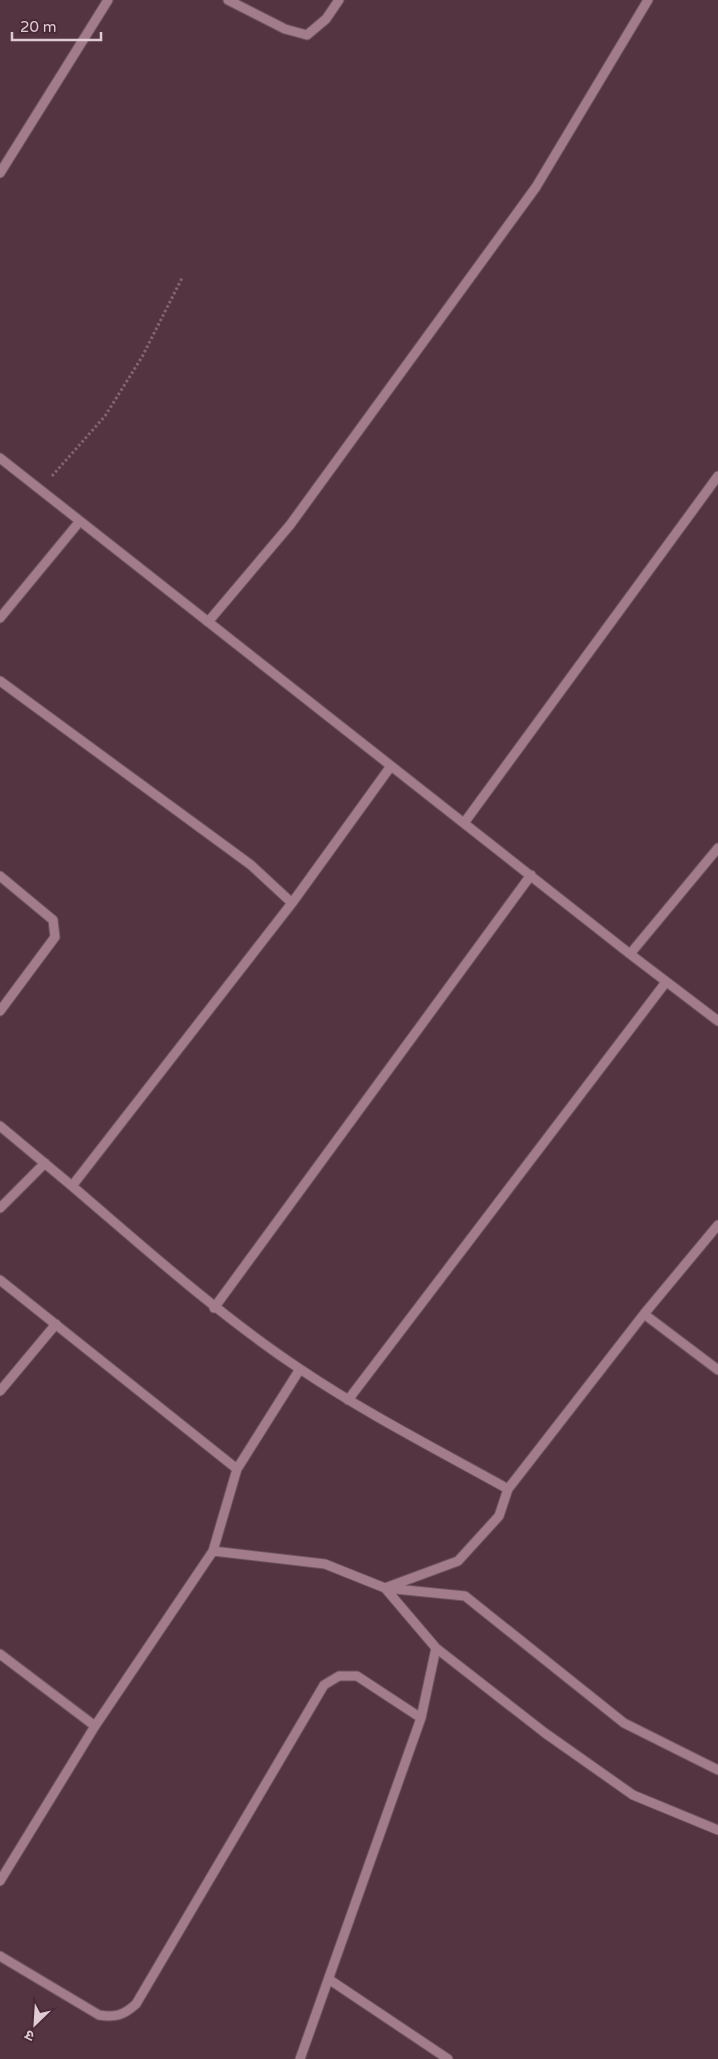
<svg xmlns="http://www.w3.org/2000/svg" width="718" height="2059" viewBox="0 0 718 2059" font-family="'Varela Round','Noto Sans Devanagari',sans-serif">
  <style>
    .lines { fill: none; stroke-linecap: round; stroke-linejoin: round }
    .minor-casing { stroke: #6e535f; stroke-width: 11 }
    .path { stroke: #826570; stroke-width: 3; stroke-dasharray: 2.5 2.5; stroke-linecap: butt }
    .minor { stroke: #a27c8b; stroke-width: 9 }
  </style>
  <rect width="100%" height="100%" fill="#553441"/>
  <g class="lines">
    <g class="minor-casing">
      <path id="minor" d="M228,0l57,29 22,6 19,-16 13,-19
        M0,173l108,-173
        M0,458l630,496 88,67
        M0,618l80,-97
        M208,622l82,-97 246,-338 112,-187
        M0,681l251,184 41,38 -220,283c75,64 147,129 228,183 67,45 138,81 208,120
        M464,823l254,-347
        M0,876l53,44 2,17 -55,74
        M292,903l99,-137
        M630,954l88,-106
        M0,1126l72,60
        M0,1208l45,-45
        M0,1280l237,189
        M214,1308l317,-433
        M644,1314l74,56
        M0,1391l56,-67
        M348,1400l318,-418
        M213,1551l112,13 60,24 73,-27 41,-45 9,-27 136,-175 74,-89
        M0,1654l95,72
        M718,1770l-94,-47 -159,-127 -80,-8 51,60 109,85 88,62 85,35
        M0,1881l95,-155 118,-175 24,-82 63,-100
        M0,1956l99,59c16,3 25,0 37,-11l188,-319 15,-9h18l64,42
        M330,1980l118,79
        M300,2059l121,-341 15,-70"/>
    </g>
    <path class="path" d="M52,476l53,-60 37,-59 40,-79"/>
    <use href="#minor" class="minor"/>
  </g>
  <g transform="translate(35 2024) rotate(205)" stroke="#492937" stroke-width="4" paint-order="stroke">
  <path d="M0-4L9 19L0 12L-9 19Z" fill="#e0cbd3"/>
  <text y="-8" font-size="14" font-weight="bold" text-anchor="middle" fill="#e0cbd3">उ</text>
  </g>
  <path d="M12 32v8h89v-8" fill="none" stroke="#e0cbd3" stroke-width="2.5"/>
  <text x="20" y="32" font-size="15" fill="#e0cbd3" stroke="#492937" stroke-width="4" paint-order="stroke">20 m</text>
</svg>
